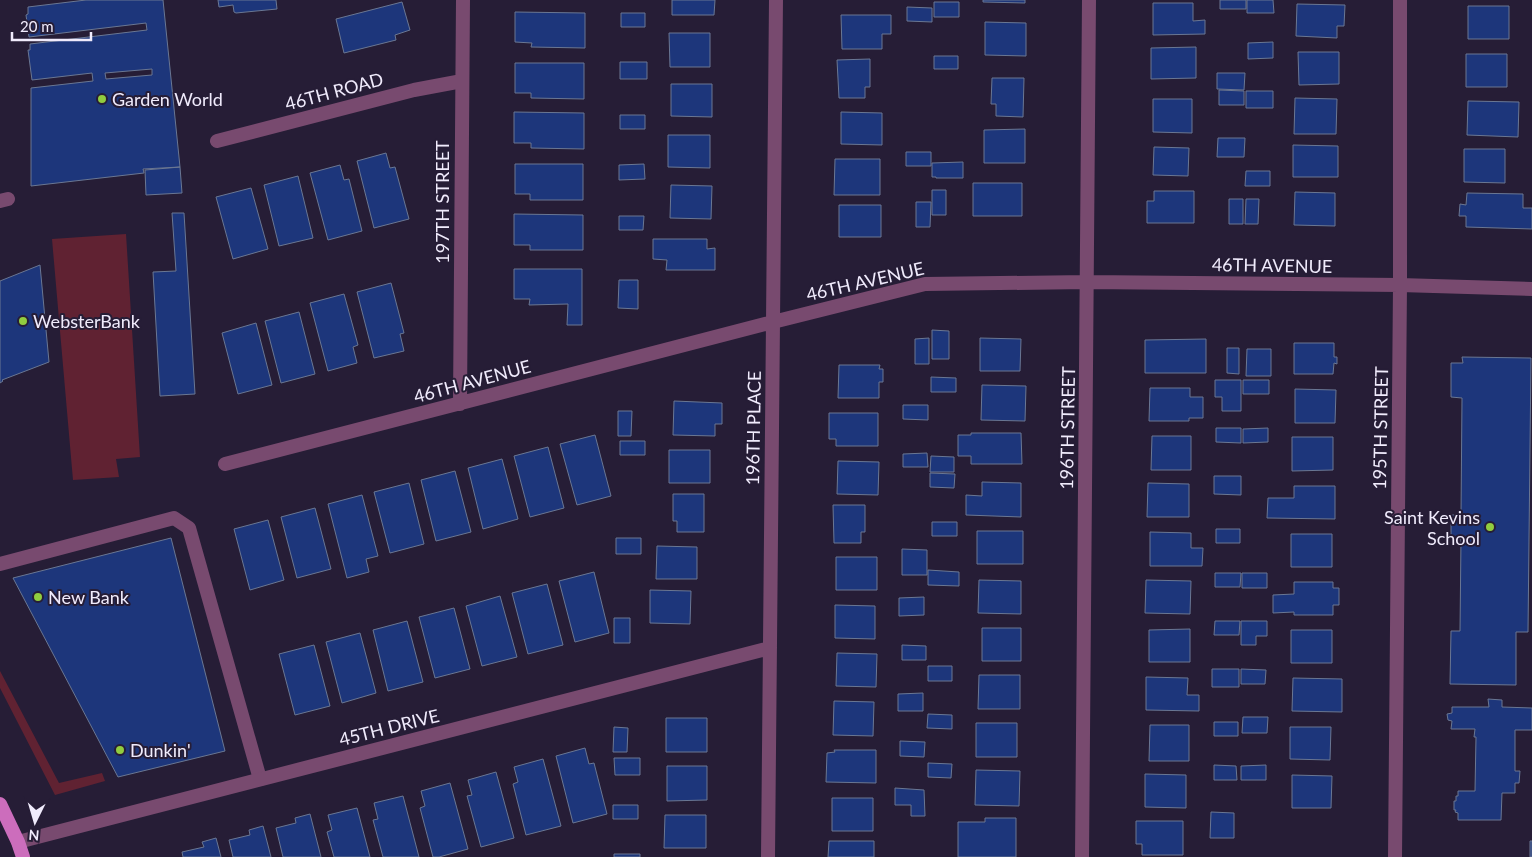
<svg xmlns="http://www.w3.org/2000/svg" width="1532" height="857" viewBox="0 0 1532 857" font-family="Lato,sans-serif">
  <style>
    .green { fill: #602232 }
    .building { fill: #1d367b; stroke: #6a7793; fill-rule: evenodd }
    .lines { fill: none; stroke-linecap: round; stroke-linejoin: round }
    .service { stroke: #784a6f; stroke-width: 14 }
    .minor { stroke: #784a6f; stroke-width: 14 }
    .primary { stroke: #cc6dbc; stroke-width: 14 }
    .poi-dot { fill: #91cd3f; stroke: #261d36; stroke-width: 2 }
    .labels { text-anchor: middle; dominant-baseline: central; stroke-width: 4; stroke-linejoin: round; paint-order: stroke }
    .street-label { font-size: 18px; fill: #f0ebfc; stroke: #261d36 }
    .poi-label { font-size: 18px; fill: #f0ebfc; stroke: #261d36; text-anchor: start }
  </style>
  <rect width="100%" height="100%" fill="#261d36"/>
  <path class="green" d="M126,234l14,223 -24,2 3,18 -46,3 -21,-241z
    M0,671l59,112 43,-10 3,8 -50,14 -55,-107z"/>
  <path class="building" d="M86,0h77l17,167 -37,2 1,4 -113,13v-98l62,-7 -1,-8 -60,7 -4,-30h2v-6l117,-14 -1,-7 -117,14 -3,-22 2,-1v-7zM152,69v6l-46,4 -1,-6z
    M218,0h58l1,9 -41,4 -2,-1 -1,-7 -14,2z
    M672,0h43l-1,15h-42z
    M983,0h42v3l-42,-1z
    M1220,0h26v9h-26z
    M1247,0h26l1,13h-27z
    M402,2l8,28 -15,5 1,5 -52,13 -8,-34z
    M934,2h25v15h-25z
    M1153,3h40v18l12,-1v14l-52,1z
    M1297,4l48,1 -1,21h-7v12l-41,-2z
    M1468,6h41v33h-41z
    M907,7l25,1v14l-25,-1z
    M515,12l70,1v35l-54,-1 1,-4 -17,-1z
    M621,13h24v14h-24z
    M841,15h50v19h-9v15h-40z
    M985,22l41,1v33l-41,-1z
    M669,33h41v34h-40z
    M1273,42v16l-25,1v-16z
    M1196,47v31l-45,1v-31z
    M1298,52h41v32l-40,1z
    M1466,54h41v33h-41z
    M934,56h24v13h-24z
    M870,59v28h-5v11h-26l-2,-38z
    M620,62h27v17h-27z
    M515,63h69v36l-53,-1v-5h-16z
    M1217,73h28l-1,17 -27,-1z
    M992,78h32l-1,39 -27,-1v-12h-5z
    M671,84h41v33l-41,-1z
    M1219,90l25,1v14h-25z
    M1246,91h27v17h-27z
    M1295,98l42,1 -1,35h-42z
    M1153,99h39v34l-39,-1z
    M1468,101l51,1 -1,35 -51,-2z
    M514,112l70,1v36l-53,-1v-5h-17z
    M841,112l41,1v32l-41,-1z
    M620,115h25v14h-25z
    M1025,129v34h-41v-33z
    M668,135h42v33l-42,-1z
    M1218,138h27l-1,19h-27z
    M1293,145l45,1v31h-45z
    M1154,147l35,1 -1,28 -35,-1z
    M1464,149h41v34l-41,-1z
    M906,152h25v14h-25z
    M386,153l4,15 5,-1 14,52 -35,9 -17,-67z
    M835,159h45v36h-46z
    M963,162v16h-27v-1h-4v-14z
    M515,164h68v36h-53v-6h-15z
    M644,164l1,15 -26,1v-15z
    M340,165l4,15 5,-1 13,52 -34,9 -18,-67z
    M180,167l2,26 -36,2 -1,-25z
    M1246,171h24v15h-25z
    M298,176l15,62 -34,8 -15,-61z
    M973,183h49v33h-49z
    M671,185l41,1 -1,33 -41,-1z
    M251,188l17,61 -35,10 -17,-62z
    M932,190h14v25h-14z
    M1154,191h40v32h-47v-22h7z
    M1295,192l40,1v33l-41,-1z
    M1467,193l56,1v14h9v21l-66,-2v-11h-7l1,-12 6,1z
    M1229,199h14v25h-14z
    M1246,199h13l-1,25h-13z
    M916,202h15l-1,25h-14z
    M839,205h42v32h-42z
    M172,213h12l11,181 -35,2 -7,-124 23,-1z
    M514,214l69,1v35h-53v-5h-16z
    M619,216h25l-1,14h-24z
    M653,239h54v10l8,-1v22h-49l1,-10 -14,-1z
    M40,265l9,97 -47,18 1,1 -3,2v-102z
    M514,269h68v56h-15l1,-21 -39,1 1,-6h-16z
    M619,280h19v29l-20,-1z
    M391,283l13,50 -4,1 4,17 -30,7 -17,-66z
    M344,294l14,51 -5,2 4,16 -29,8 -18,-68z
    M299,312l16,62 -34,9 -16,-62z
    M256,323l16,62 -34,9 -16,-61z
    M932,330l17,1v28h-17z
    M929,338v26h-14v-25z
    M980,338l41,1 -1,32h-40z
    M1206,339v34h-61v-33z
    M1294,343h40v14h3v7l-3,-1 -1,11h-39z
    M1227,348h12v26l-12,-1z
    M1247,349h24v27h-25z
    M1462,357l69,1 -3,274h-12v53l-66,-1 1,-53h9l1,-92h-10v-24h10l1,-117 -11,-1v-34h12z
    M839,365h41l-1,4h4v13h-4v16h-41z
    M931,377l25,1v14h-25z
    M1215,380h26v31h-19v-14h-7z
    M1243,380h26v14h-26z
    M982,385l44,1 -1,35 -44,-1z
    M1150,388h40v9h13v21h-14v3h-40z
    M1295,389l41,1 -1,33h-40z
    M674,401l48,2v21h-7v12l-42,-1z
    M903,405h25v15l-25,-1z
    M618,411h14l-1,25h-13z
    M829,413h49v33h-42v-7h-7z
    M1216,428h25v15l-25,-1z
    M1268,428v14l-25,1v-14z
    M971,433h50l1,31h-51v-8h-13v-21h13z
    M595,435l16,61 -34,9 -17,-61z
    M1152,436h39v34h-40z
    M1292,437h41v33l-41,1z
    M620,441h25v14h-25z
    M548,447l16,61 -34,9 -16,-61z
    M669,450h41v33h-41z
    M927,453l1,14h-25v-13z
    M931,456l23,1v15h-24z
    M502,459l16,60 -35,10 -15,-61z
    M838,461l41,1 -1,33 -41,-1z
    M455,471l16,61 -35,9 -15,-61z
    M930,473l25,1 -1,14 -24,-1z
    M1214,476h27v19l-27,-1z
    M982,482l39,1v34l-55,-2v-20l16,1z
    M409,483l15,61 -34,9 -16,-61z
    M1148,483l41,1v33h-42z
    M1294,486h41v33l-68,-1 1,-20h26z
    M673,494h31v38h-27v-11h-4z
    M362,495l16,61 -12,3 3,13 -22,6 -19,-74z
    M833,505h32v27h-4v11h-27z
    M315,508l16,61 -34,9 -16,-61z
    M268,520l16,60 -34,10 -16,-61z
    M932,522h25v14h-25z
    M1216,529h24v14h-24z
    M977,531h46v33h-46z
    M1150,532l41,1v15h12l-1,18h-52z
    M1291,534h41v33h-41z
    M171,538l54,213 -107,26 -105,-199z
    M616,538h25v16h-25z
    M657,546l40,1v32h-41z
    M902,549l25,1v25h-25z
    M836,557h41v33h-41z
    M928,570l31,2v14l-31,-1z
    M594,572l15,61 -34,9 -16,-61z
    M1215,573h26l-1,14h-25z
    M1242,573h25v15h-25z
    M979,580l42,1v33l-43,-1z
    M1146,580l45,1 -1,33 -45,-1z
    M1294,582h39v6h6v17h-6v10h-39v-3l-21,1v-18l21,-1z
    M547,584l16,61 -35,9 -16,-61z
    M650,590l41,1 -1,33 -40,-1z
    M500,596l17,61 -35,9 -16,-60z
    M924,597v18l-25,1v-18z
    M835,605l40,1v33l-40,-1z
    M454,608l16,61 -35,9 -16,-61z
    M614,618h16v25h-16z
    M407,621l16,61 -35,9 -15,-61z
    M1215,621h25l-1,14h-25z
    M1241,621h26v15h-11v9h-15z
    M982,628h39v33h-39z
    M1190,629v33h-41v-32z
    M1291,630h41v33h-41z
    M360,633l16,60 -34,10 -16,-61z
    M314,645l16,61 -35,9 -16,-61z
    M902,645l24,1v14h-24z
    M837,653l40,1 -1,33 -40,-1z
    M928,666h24v15h-24z
    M1212,669h27v18h-27z
    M1241,669l25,1 -1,14h-24z
    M979,675h41v34h-42z
    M1146,677l42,1 -1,17h12v16l-53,-1z
    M1293,678l49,1v33l-50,-1z
    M923,693v18h-25v-17z
    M1488,699l14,1v7l30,1v22h-17v41h5l-1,12h-4v10h-13l-1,27h-43v-7l-3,-1 1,-2h-2v-9h2v-5h2v-5h17l1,-54h-2l1,-8h-24l1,-8 -4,-1 -1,-6 5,-1v-6h37z
    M834,701l40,1 -1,34 -40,-1z
    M928,714l24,1v14l-25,-1z
    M1243,717h25l-1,16h-25z
    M666,718h41v34h-41z
    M1214,722h24v14h-24z
    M976,723h41v34h-41z
    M1150,725h39v36h-40z
    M614,727l14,1 -1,24h-14z
    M1290,727h41l-1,33 -40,-1z
    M900,741l25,1 -1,15 -24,-1z
    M585,748l4,16 5,-1 13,51 -34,9 -17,-67z
    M834,750h42v33l-50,-1 1,-29 8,-1z
    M614,758h26v17h-25z
    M543,759l18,67 -35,9 -13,-51 5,-2 -4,-15z
    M928,763l24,1 -1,14 -23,-1z
    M1214,765l22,1 1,14h-23z
    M1266,765v15h-25v-14z
    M667,766h40v34l-40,1z
    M976,770l44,1 -1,35 -44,-1z
    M496,772l18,66 -33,9 -14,-51 5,-1 -4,-15z
    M1145,774l41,1v33l-41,-1z
    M1292,775l40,1 -1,32h-39z
    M450,783l18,66 -29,8h-6l-13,-49 5,-2 -4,-15z
    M895,788l29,2 1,26h-14v-11h-16z
    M403,796l16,61h-36l-10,-37 5,-1 -4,-16z
    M832,798h41v33h-41z
    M613,805h25v14h-25z
    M357,808l13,49h-36l-7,-25 5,-2 -4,-15z
    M1211,812l23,1v25h-24z
    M310,814l11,43h-38l-7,-29 20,-5 -1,-5z
    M665,815h41v33h-42z
    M985,818h31v39h-58v-35h27z
    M1136,821h47v34h-41v-11h-6z
    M263,826l8,31h-38l-4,-17 21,-5 -1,-5z
    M216,838l5,19h-38l-1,-5 22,-5 -2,-5z
    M829,841h45v16h-46z
    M1530,841h2v16h-2z
    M614,854h26v3h-26z"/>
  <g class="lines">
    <path class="service" d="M0,564l174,-46 15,10 71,251"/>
    <path class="minor" d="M217,141l197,-51 48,-9
      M0,201l8,-2
      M460,404l3,-404
      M225,464l548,-142 152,-38 162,-2 313,3 132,4
      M18,842l752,-194
      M768,857l8,-857
      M1082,857l7,-857
      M1395,857l5,-572v-285"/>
    <path class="primary" d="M0,804l18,38 5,15"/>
  </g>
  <g class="poi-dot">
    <circle cx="102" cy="99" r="5"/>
    <circle cx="23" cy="321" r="5"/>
    <circle cx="1490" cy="527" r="5"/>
    <circle cx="38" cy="597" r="5"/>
    <circle cx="120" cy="750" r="5"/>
  </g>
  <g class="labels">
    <g class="street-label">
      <text transform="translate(334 91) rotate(-15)">46TH ROAD</text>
      <text transform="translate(442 202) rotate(-90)">197TH STREET</text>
      <text transform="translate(1272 265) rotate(1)">46TH AVENUE</text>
      <text transform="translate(865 281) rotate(-13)">46TH AVENUE</text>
      <text transform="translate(472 381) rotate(-15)">46TH AVENUE</text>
      <text transform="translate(753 428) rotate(-89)">196TH PLACE</text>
      <text transform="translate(1067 428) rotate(-89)">196TH STREET</text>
      <text transform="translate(1380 428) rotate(-89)">195TH STREET</text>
      <text transform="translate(389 727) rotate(-14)">45TH DRIVE</text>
    </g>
    <g class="poi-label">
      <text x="112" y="99">Garden World</text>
      <text x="33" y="321">WebsterBank</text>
      <text x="1480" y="517" text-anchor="end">Saint Kevins<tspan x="1480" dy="21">School</tspan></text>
      <text x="48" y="597">New Bank</text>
      <text x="130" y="750">Dunkin'</text>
    </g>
  </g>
  <g transform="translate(35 822) rotate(185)" stroke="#261d36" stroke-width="4" paint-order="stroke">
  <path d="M0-4L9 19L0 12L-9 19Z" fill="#f0ebfc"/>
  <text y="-8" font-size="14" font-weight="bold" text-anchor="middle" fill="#f0ebfc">N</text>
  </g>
  <path d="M12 32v8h79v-8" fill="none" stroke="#f0ebfc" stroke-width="2.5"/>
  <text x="20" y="32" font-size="15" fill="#f0ebfc" stroke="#261d36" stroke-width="4" paint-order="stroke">20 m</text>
</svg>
